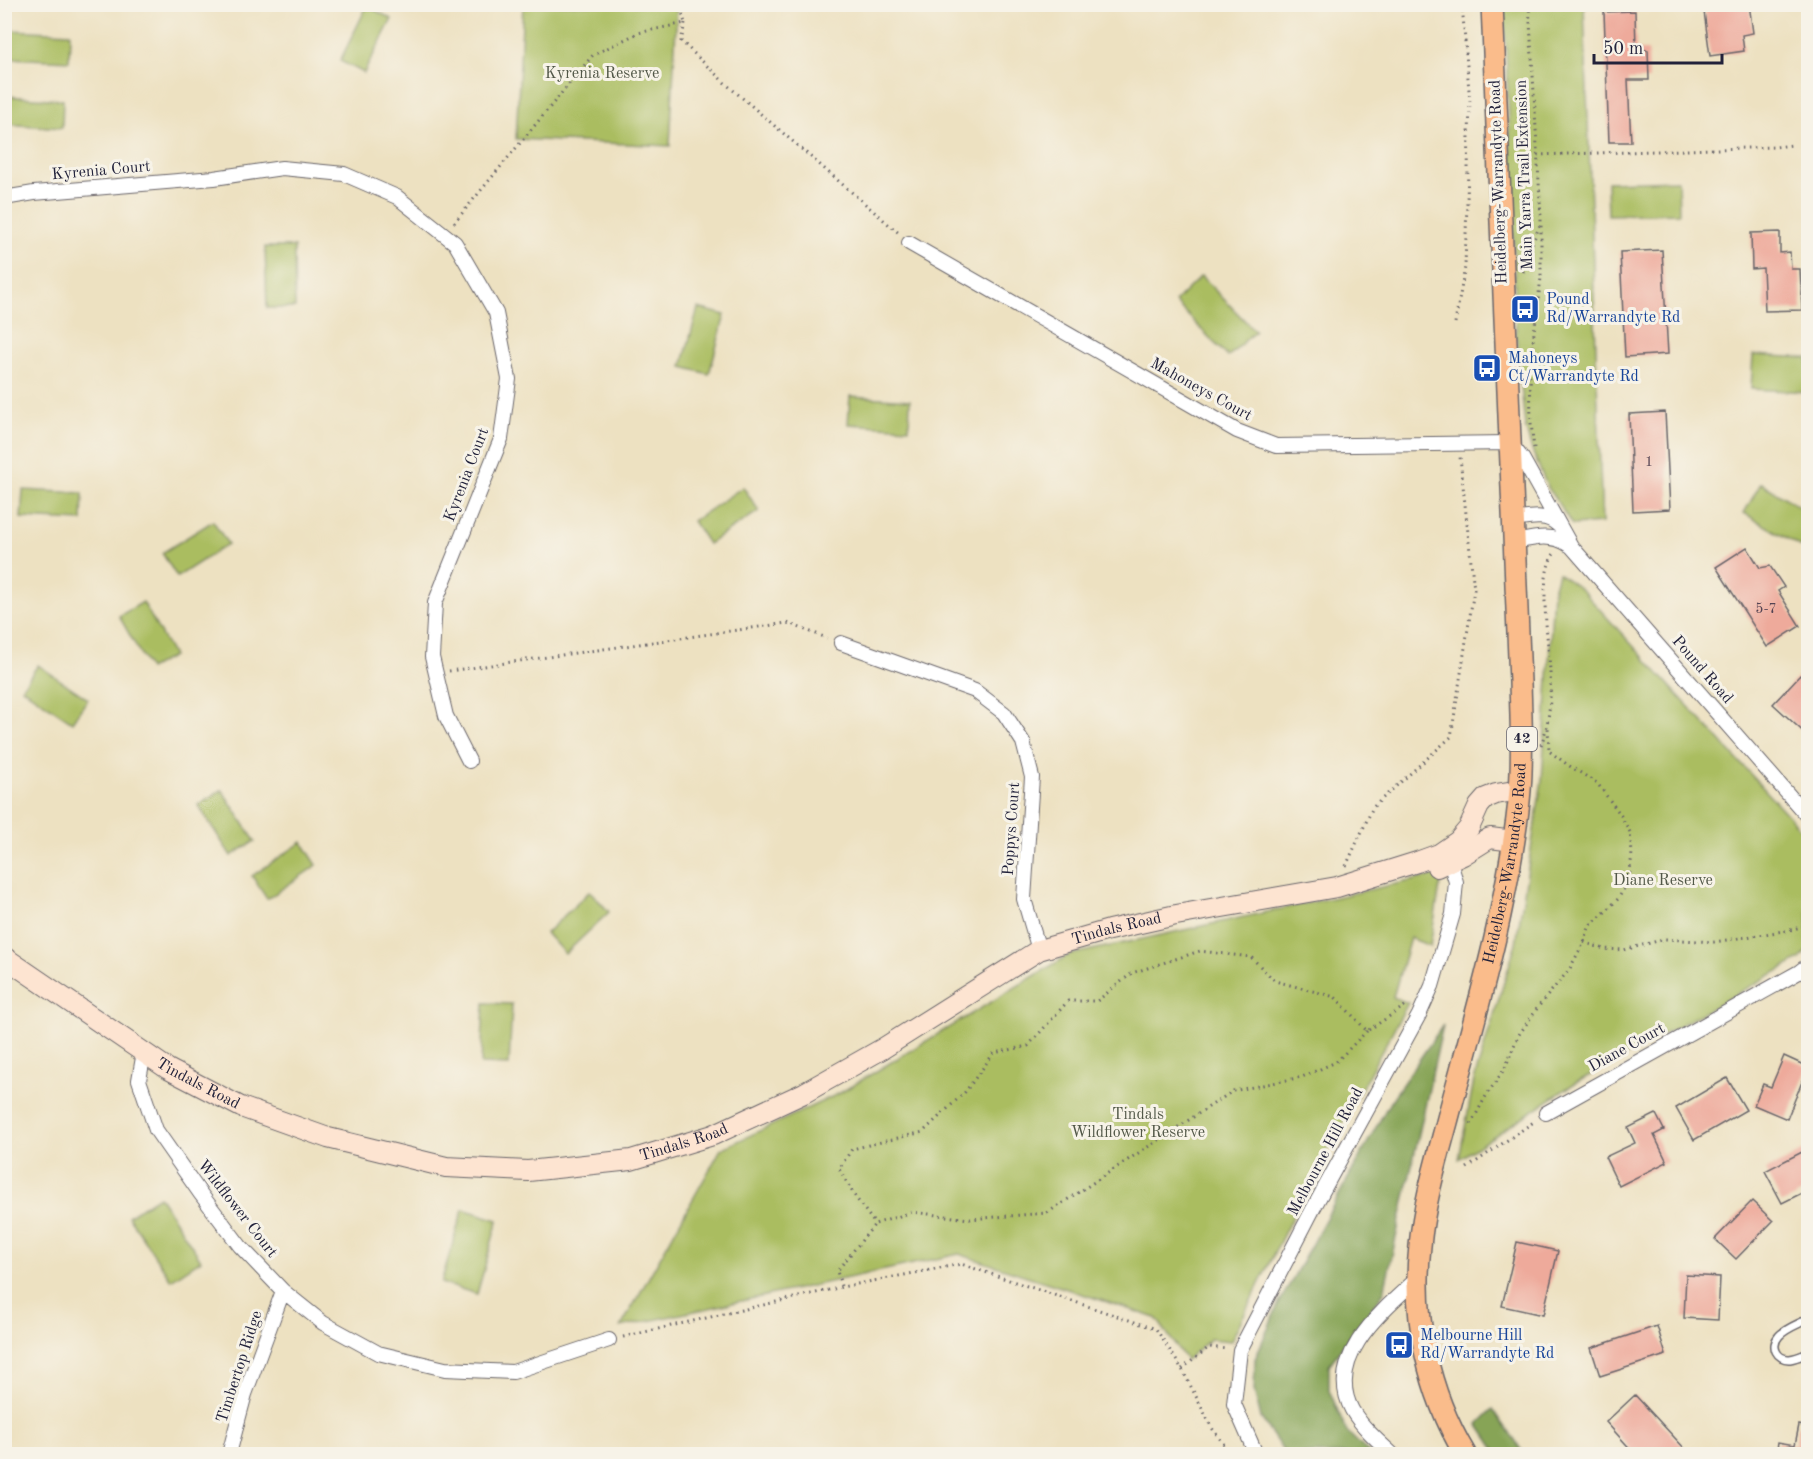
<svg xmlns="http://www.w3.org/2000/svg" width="1813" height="1459" viewBox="0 0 1813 1459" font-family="'Old Standard TT',serif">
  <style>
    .green { fill: #aabd61; stroke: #66704e; stroke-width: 1.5 }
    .forest { fill: #87a457; stroke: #546349; stroke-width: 1.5 }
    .building { fill: #eeaa9b }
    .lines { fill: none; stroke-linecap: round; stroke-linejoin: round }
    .lane-casing { stroke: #69656a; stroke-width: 10 }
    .street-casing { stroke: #69656a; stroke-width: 16 }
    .secondary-casing { stroke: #69656a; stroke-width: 22 }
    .primary-casing { stroke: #69656a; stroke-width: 24 }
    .path { stroke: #69656a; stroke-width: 3; stroke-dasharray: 1.5 4.5; stroke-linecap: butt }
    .lane { stroke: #fff; stroke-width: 7 }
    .street { stroke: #fff; stroke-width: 14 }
    .secondary { stroke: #fde4d1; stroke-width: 20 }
    .primary { stroke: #fabc8b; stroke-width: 21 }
    .labels { text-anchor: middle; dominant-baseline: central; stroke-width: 6; stroke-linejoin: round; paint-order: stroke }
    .number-label { font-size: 14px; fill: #554453 }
    .shield { fill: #f7f3e8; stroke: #62616f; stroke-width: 1.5 }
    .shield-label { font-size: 15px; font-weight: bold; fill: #22223b }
    .park-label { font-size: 16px; fill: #525848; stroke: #f7f3e8 }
    .street-label { font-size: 16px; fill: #22223b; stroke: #f7f3e8 }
    .transit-label { font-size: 16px; fill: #164399; stroke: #f7f3e8; text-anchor: start }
  </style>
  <rect width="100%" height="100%" fill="#f7f3e8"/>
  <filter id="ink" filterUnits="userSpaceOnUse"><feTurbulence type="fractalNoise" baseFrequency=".0167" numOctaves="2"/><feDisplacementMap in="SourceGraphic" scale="12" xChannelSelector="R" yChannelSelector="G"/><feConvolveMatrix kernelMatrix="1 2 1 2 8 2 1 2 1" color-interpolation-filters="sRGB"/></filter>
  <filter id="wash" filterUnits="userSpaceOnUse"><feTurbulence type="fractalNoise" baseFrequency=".008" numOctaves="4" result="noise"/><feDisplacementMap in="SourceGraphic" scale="24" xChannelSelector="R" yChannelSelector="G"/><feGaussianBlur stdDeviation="1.35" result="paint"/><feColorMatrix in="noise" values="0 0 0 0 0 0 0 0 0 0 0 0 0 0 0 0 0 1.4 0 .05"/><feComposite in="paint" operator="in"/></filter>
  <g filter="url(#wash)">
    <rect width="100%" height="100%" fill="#ede1c1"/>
    <path class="green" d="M523,5h154l-7,141 -154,-7z
      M1504,5h80l18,518 -30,2 -25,-39 -16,-38 -6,-22 -9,-92 -4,-147z
      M367,6l25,13 -28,54 -24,-12z
      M10,30l60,3 -1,28 -61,-3z
      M5,96l58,4 -1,28 -57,-4z
      M1678,180l1,33 -71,2 -1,-33z
      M265,247h29l1,61h-28z
      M1201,276l54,55 -27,26 -53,-55z
      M698,308l27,7 -16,59 -27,-7z
      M1753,355l55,3v34l-57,-3z
      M850,396l60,4 -1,28 -61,-4z
      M1761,483l47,29v31l-3,6 -61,-36z
      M743,487l16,24 -51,33 -15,-23z
      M23,490l60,3 -1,28 -61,-3z
      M213,521l15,23 -51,33 -15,-24z
      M1558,573l24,17 226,247v112l-8,10 -228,126 -113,74 15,-79 42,-137 26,-163 11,-189z
      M143,602l30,54 -24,13 -30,-53z
      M38,665l50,34 -16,23 -50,-34z
      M222,790l33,51 -24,15 -33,-51z
      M302,842l15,23 -50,34 -15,-23z
      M1442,874l-12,72 -20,-8 -17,59 15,6 -107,196 -70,142 -21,-2 -24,21 -30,-42 -197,-64 -338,73 100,-178 119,-56 229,-138z
      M590,891l19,21 -44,42 -19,-21z
      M484,1003l28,1 -3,61 -28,-1z
      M159,1196l42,64 -30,20 -43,-64z
      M463,1209l35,11 -21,74 -36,-11z"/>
    <path class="forest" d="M1443,1025l-59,267 -55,73v25l18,42 23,22h-85l-24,-36 -7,-27 1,-32 22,-52 113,-205z
      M1493,1409l31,45h-26l-20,-30z"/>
    <g id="blocks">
      <path class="building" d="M1703,4h46l4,29 -11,2 2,16 -34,5z
        M1635,11l1,39h12l1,30h-21l3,62h-22l-5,-130z
        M1780,232v21l10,-1 1,17h9l2,41 -37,1 -2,-43 -11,1 -1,-36z
        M1662,250l6,104 -43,3 -5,-105z
        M1665,412l5,97 -37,2 -4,-97z
        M1747,547l13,21 10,-2 14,21 -6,4 22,35 -33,21 -51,-80z
        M1800,675l8,8v53l-35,-32z
        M1784,1056l24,11 -21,52 -33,-14 9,-21 8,3z
        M1727,1078l19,32 -52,30 -18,-32z
        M1656,1114l8,16 -10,5 13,27 -48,24 -14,-29 30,-14 -7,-15z
        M1808,1149v41l-26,13 -17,-32z
        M1752,1201l21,20 -37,38 -21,-20z
        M1517,1242l41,9 -15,64 -41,-9z
        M1686,1275l34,2 -2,43 -34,-2z
        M1657,1326l9,29 -66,21 -9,-28z
        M1635,1395l51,55 -4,4h-47l-29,-32z
        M1799,1425l9,2v27h-32l2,-12 17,3z"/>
    </g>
  </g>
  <g filter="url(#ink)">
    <use href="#blocks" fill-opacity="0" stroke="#69656a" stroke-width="1.5"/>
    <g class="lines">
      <g class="lane-casing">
        <path id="lane" d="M1808,1319c-9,5 -22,9 -29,17 -9,10 -2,24 11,23 7,-1 13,-4 18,-6"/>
      </g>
      <g class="street-casing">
        <path id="street" d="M1807,142h1
          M4,198l30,-5 180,-15 68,-10 62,6 53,23 58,46 41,70 13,66 -8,60 -66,164 -3,54 14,59 23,45
          M909,243l328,188 39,15 234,-3 12,15 49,88 237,271
          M1514,520c15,-2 32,-7 44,5
          M1515,542c19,-4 37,-9 54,3
          M841,643l134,48 29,22 19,29 9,35 -8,122 15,51
          M144,1052l-5,28 17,50 44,63 40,53 43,45 40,32 55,30 67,16 68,3 96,-32
          M1546,1113l253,-141 9,-7
          M229,1454l16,-60 38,-103
          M1256,1454l-22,-50 6,-54 73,-141 106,-194 13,-29 21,-72 3,-32 -6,-20
          M1392,1454c-14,-13 -30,-27 -40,-44 -28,-52 31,-100 65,-131"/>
      </g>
      <g class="secondary-casing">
        <g id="secondary">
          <path d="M1437,867l26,-12 27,-17 24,3"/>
          <path id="s1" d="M4,957l164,112 73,38 87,31 118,29 82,4 103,-11 82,-25 91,-42 78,-44 157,-99 70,-20 67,-15 161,-28 80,-25 22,-8 19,-13 11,-13 10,-22 7,-8 10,-4 24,-4"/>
        </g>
      </g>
      <g class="primary-casing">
        <g id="primary">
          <path id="s2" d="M1465,1454c-37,-62 -53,-137 -45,-208 4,-43 16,-83 27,-124 16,-61 34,-123 48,-184 11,-49 21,-98 25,-148 3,-36 1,-72 0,-108l-28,-678"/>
        </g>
      </g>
      <path class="path" d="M1529,4l12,214v60l-11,86 1,59 3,25
        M685,23l-4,18 44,42 175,151
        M1537,155l238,-8 18,-2
        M454,223l139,-168 45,-22 47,-10 -5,-19
        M1523,272l6,-21 11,-26
        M1455,323l10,-56 5,-164 -8,-99
        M449,671l338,-48 40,15
        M1541,745c9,-23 10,-49 9,-73 -1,-29 -13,-96 4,-118
        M1346,866l27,-59 78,-70 23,-147 -14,-133
        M1584,942l20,7 20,1 41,-11 49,3 76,-12 18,-5
        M1367,1031l-31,31 -34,15 -69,14 -186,122 -77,6 -58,-7 -37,12 -19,-26 -17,-29 13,-20 71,-17 42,-40 29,-39 34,-7 40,-45h29l35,-28 68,-22 51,6 24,24 60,16 32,34 38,-25
        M1471,1124l15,-28 19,-28 13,-32 20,-29 31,-37 15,-28 6,-17 9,-7 19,-19 11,-19 3,-27 -2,-21 -10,-18 -23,-31 -29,-18 -19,-14 -1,-25
        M1467,1168l68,-47
        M841,1286l-4,-15 38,-47
        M623,1337l219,-50 119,-23 195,65 26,40 30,59 19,26
        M1182,1369l27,-22 18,2"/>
      <use href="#lane" class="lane"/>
      <use href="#street" class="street"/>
      <use href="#secondary" class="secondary"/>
      <use href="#primary" class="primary"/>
    </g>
  </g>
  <defs>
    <g id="bus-square" transform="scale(1.5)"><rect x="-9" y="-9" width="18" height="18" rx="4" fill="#1a4fb4" stroke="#f7f3e8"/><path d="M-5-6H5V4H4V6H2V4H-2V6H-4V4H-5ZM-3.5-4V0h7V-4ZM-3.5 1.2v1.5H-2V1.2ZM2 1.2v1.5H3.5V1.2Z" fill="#fff"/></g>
  </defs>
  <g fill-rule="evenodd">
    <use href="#bus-square" x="1525" y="309"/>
    <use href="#bus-square" x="1487" y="368"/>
    <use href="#bus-square" x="1399" y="1345"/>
  </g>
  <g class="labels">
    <g class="number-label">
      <text x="1649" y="462">1</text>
      <text x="1766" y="609">5-7</text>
    </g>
    <rect class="shield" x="1507" y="727" width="30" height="24" rx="4.5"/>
    <g class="shield-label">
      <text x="1522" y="739">42</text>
    </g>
    <g class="park-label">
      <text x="602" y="74">Kyrenia Reserve</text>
      <text x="1663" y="881">Diane Reserve</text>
      <text x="1138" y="1115">Tindals<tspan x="1138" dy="18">Wildflower Reserve</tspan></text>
    </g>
    <g class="street-label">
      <text transform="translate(101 171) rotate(-5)">Kyrenia Court</text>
      <text transform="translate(1525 175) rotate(-92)">Main Yarra Trail Extension</text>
      <text transform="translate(1499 182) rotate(-92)">Heidelberg-Warrandyte Road</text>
      <text transform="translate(1201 390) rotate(29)">Mahoneys Court</text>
      <text transform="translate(467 475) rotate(-69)">Kyrenia Court</text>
      <text transform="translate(1702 670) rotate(49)">Pound Road</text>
      <text transform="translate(1012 829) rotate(-86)">Poppys Court</text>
      <text stroke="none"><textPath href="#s2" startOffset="609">Heidelberg-Warrandyte Road</textPath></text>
      <text stroke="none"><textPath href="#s1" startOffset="1222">Tindals Road</textPath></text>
      <text transform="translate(1627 1048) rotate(-29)">Diane Court</text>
      <text stroke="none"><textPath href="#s1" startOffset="232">Tindals Road</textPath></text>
      <text stroke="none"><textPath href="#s1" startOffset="736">Tindals Road</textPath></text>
      <text transform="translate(1326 1152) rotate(-62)">Melbourne Hill Road</text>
      <text transform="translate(237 1209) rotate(52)">Wildflower Court</text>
      <text transform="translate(240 1367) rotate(-72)">Timbertop Ridge</text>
    </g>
    <g class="transit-label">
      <text x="1546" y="300">Pound<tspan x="1546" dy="18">Rd/Warrandyte Rd</tspan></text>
      <text x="1508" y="359">Mahoneys<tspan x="1508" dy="18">Ct/Warrandyte Rd</tspan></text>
      <text x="1420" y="1336">Melbourne Hill<tspan x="1420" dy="18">Rd/Warrandyte Rd</tspan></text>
    </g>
  </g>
  <rect width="1813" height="1459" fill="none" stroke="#f7f3e8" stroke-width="24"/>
  <path d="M1594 54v9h128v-9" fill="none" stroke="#22223b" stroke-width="3"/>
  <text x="1603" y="54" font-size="18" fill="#22223b" stroke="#f7f3e8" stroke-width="4.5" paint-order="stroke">50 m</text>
</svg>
